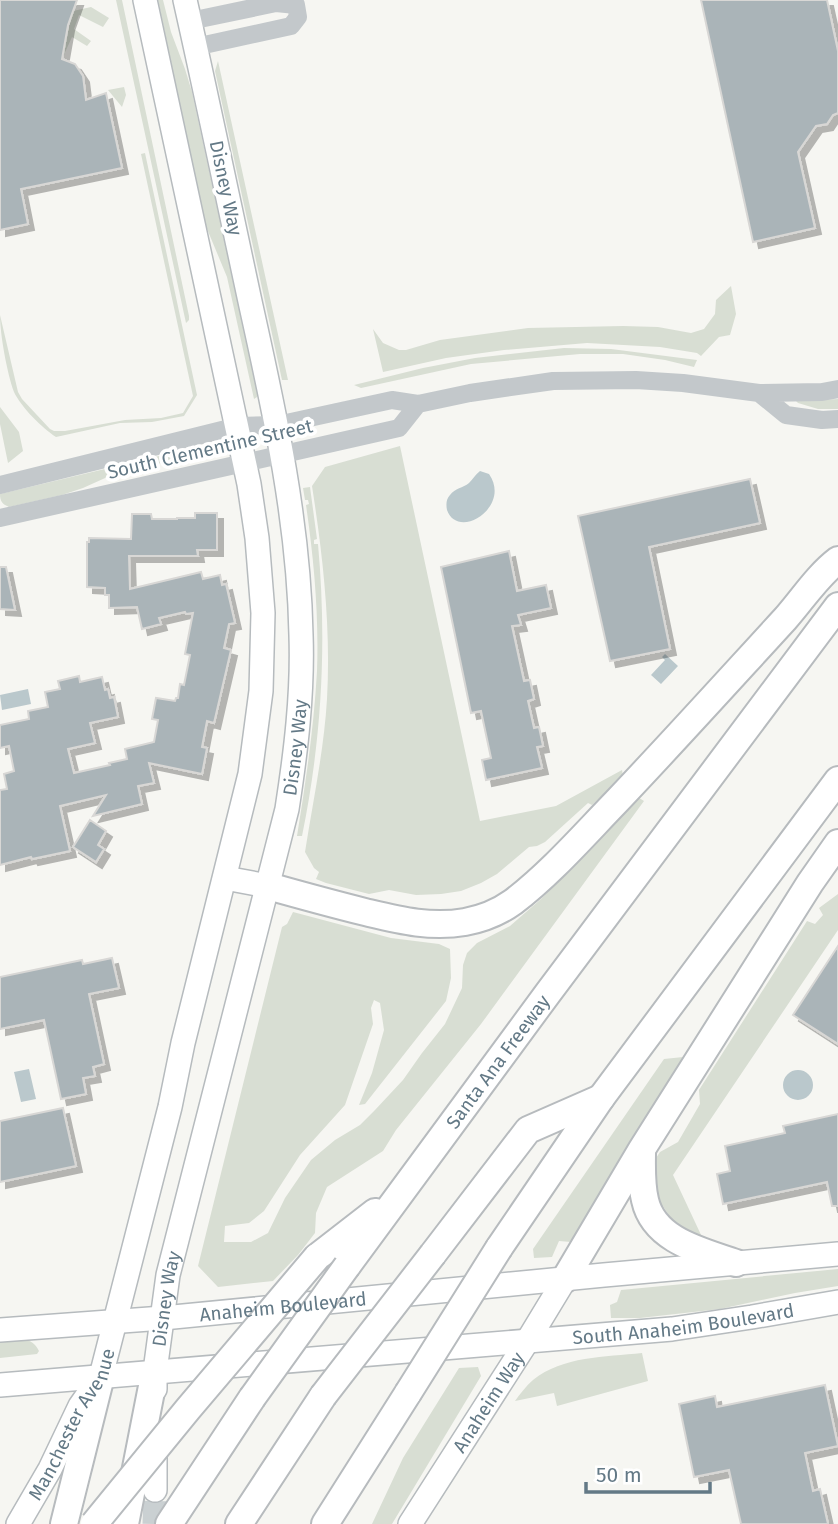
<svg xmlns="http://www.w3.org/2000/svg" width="838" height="1524" viewBox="0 0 838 1524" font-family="'Fira Sans',sans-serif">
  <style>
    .green { fill: #d8ded3 }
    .water { fill: #bac8cc }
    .building { fill: #aab4b8; stroke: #d8d7d5; stroke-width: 2; filter: url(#shadow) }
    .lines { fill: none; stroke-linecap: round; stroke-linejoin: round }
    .major-tunnel { stroke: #cad0d2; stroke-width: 23; stroke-dasharray: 23 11; stroke-linecap: butt }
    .major-casing { stroke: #b6bbbe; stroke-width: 26 }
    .highway-casing { stroke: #b7bbbe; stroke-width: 30 }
    .minor { stroke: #c3c8cb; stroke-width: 18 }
    .major { stroke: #fff; stroke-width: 23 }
    .highway { stroke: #fff; stroke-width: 26 }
    .highway-bridge-casing { stroke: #b7bbbe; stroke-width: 30; stroke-linecap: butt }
    .highway-bridge { stroke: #fff; stroke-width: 26 }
    .labels { text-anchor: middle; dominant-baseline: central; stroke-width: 7; stroke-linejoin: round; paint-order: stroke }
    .street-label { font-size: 19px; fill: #637986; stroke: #fff }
  </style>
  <defs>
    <filter id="shadow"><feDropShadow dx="6" dy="6" stdDeviation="0" flood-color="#0004"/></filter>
  </defs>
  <rect width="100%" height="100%" fill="#f6f6f2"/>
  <path class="green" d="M116,0h6l67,316v4l-3,3z
    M158,0h5l8,32 14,37 7,23 65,300v5l-3,2 -27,-122 -22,-53z
    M91,7l18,11 -6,9 -24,-12 -5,14 17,12 -4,5 -15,-9 -10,22 -4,-6 6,-6 9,-36z
    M218,61l70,319h-6l-67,-309z
    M124,87l2,8 -4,12 -14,-17z
    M145,153l52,242 -13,21 -32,6 -32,1 -64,14c-14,-9 -35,-30 -42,-45 -7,-19 -14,-58 -14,-77l18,77 4,7 28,30 4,2h11l60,-11 36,-2 22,-5 10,-17 -52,-242z
    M731,286l5,28 -6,21 -11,2 -18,19 -4,-3 -37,-6 -73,-4 -83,7 -58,8 -63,14 -10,-43 10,14 16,7h7l34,-10 88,-12 95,-2 35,1 33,6 13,-4 11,-15 1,-14z
    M564,348l47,1 86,11 -3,7 -29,-7 -42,-6h-43l-109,10 -110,24 -7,-3 69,-17 52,-10z
    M838,399v10h-20l-20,-6 -2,-2z
    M0,407l19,25 4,19 -15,12 -8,-39z
    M400,446l80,375 76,-15 66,-36 1,6 -31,29 -4,-2 -43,39 -8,4 -8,1 -32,27 -16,9 -20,8 -20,3 -25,1 -27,-5 -20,4 -43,-11 -10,-4 3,-7 -5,-4 -9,-16c8,-51 19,-102 22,-153 4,-72 -4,-142 -15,-213l13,-19z
    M197,447l3,4 -3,4 -83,19 -31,14 -21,7 -53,12c-7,-3 -9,-6 -9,-13z
    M310,487l7,52 -3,1v4h4c9,99 4,194 -16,292h-5c9,-55 17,-110 20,-165 2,-55 -3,-111 -11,-166l3,-1 -1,-4h-3l-2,-12z
    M636,796l8,5 -163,223 -85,106 -13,21 -56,36 -11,26 -1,20 -17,22 -25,26 -55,6 -20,-21 84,-339 5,-3 6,-12 98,26 48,6 11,5 1,29 -5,23 -81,103 -6,1 13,-32 12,-43 -4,-27 -6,-3 -3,8 2,16 -28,81 -45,50 -36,56 -15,12 -24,3 -1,16h27l17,-9 17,-35 26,-38 24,-20 25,-15 15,-15 28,-30 19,-27 23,-29 17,-36 1,-23 4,-12 10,-10 33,-17 31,-27 49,-50z
    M838,894v36l-165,245 29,62 -25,-8 -14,-23 -9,5 -4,-44 10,-15 18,-10 22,-38 -1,-14 108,-169 8,3 8,-9 -4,-7z
    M683,1057l-112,185 -12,-1 -7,16 -18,1 -1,-9 131,-190z
    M838,1269v17l-43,7 -75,16 -80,9h-29l-1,-13 7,-3 4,-12z
    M23,1339c8,2 12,4 16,12l-2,3 -37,4v-17z
    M642,1353l6,28 -91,25 -3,-13 -39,8c5,-7 11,-15 18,-21 30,-24 72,-23 109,-27z
    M478,1367l3,9 -89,148h-20l31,-66 56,-90z"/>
  <path class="water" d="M480,471l9,3c23,33 -31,67 -42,36 -1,-5 -1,-11 3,-15 5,-7 13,-7 19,-12 4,-4 6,-8 11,-12z
    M665,654l13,12 -17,18 -10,-9 14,-15 -3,-3z
    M28,689l3,15 -29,6 -2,-15z
    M29,1069l7,30 -15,3 -7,-30z
    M783 1085a15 15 0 1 1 30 0a15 15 0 1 1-30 0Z"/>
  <path class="building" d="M0,0h77l-9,25 -6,34 13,5 8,12 3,24 20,-7 16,75 -101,21 7,35 -28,6z
    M701,0h126l11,51v62l-5,2 -6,9 -11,2 -18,26 17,76 -62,14z
    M750,479l10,44 -111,24 21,102 -60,12 -32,-145z
    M195,513h22v37h-20l1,6h-69l1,33 71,-17 2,7 17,-4 2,10 4,-1 9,39 -6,1 -5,24 7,2 -17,73 -7,-2 -5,26 5,1 -5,26 -53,-11 5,20 -16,3 4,18 -49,12 13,-21 -46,11 10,45 -38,8 -1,-2 -31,8v-75l7,-1 -3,-15 10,-3 -5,-25 -9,2v-23l29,-6 -1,-8 20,-4 -3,-15 15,-3 -2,-8 21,-5 1,6 22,-5 3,13 3,-1 2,9 4,-1 4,20 -28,6 5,20 -27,6 6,24 36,-8 -1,-2 18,-4 -2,-10 29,-7 4,-22 -6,-1 4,-21 19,3 1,-3h2l2,-14 4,1 6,-30 -5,-1 8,-41 -7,1 -1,-2 -26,6 2,6 -19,5 -5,-22 -28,1v-13h-4v-7l-18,-1v-45h2v-4l42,1 1,-25h19l1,5h25v-1h18z
    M509,551l8,40 29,-6 5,23 -33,7 3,10 -9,1 12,55 6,-1 4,19 -6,2 6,27 5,-1 4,19 -6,1 5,21 -56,12 -4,-20 9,-2 -10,-47 -10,2 -30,-146z
    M0,567h6l9,43 -15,-1z
    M90,820l16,11 -8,14 6,4 -8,13 -23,-15z
    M838,946v98l-45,-29z
    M112,958l7,30 -30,6 15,70 -11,3 2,9 -12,2 3,16 -25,5 -17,-79 -44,9v-52l82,-17 1,4z
    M63,1108l13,58 -76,16v-61z
    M838,1114v92h-6l-5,-24 -104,22 -6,-30 13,-3 -5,-25 60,-13 -2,-7z
    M825,1385l13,61 -33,7 8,38 7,-2 8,35h-87l-12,-54 -35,7 -15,-73 36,-8 2,11z"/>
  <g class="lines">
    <path class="major-tunnel" d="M154,1524l1,-34"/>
    <g class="major-casing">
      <g id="major">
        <path d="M225,878l43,8"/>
        <path id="s1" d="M0,1330l163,-12 441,-43 234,-21"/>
        <path id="s2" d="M0,1385l672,-56 80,-12 86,-15"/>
        <path id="s3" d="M155,1389v-18l13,-96 119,-466c9,-58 16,-116 14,-174 -2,-112 -26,-221 -50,-329 -22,-102 -43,-204 -66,-306"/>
        <path d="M155,1441v49"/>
        <path id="s4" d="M18,1524l32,-55 30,-63 21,-30 69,-269 13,-64 67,-269 11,-83 2,-78 -6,-75 -8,-54 -104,-484"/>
        <path id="s5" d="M410,1524l118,-184 37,-61"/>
      </g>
    </g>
    <g class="highway-casing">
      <g id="highway">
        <path d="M268,886c32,9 65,18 97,26 34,8 65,16 100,10 16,-3 34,-10 48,-20 37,-28 71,-67 103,-100 57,-60 113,-122 169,-183 17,-19 32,-43 53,-59"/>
        <path d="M642,1151c0,16 -1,33 3,49 9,41 57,51 91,63"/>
        <path d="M499,1248l102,-150 237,-318"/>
        <path d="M433,1254l95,-124 73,-32"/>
        <path d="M317,1257l58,-45"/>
        <path id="s6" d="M347,1266l201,-273 290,-387"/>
        <path d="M565,1279l77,-130 168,-266 28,-40"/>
        <path d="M64,1524l37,-148"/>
        <path d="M125,1524l30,-153"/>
        <path d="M169,1524l83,-126"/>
        <path d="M239,1524l84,-128"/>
        <path d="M325,1524l83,-131"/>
      </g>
    </g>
    <path class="minor" d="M190,21l86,-18 20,2 2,12 -7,9 -96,21
      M759,393l27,22 36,5 16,-1
      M0,485l238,-59 39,-1 115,-25 26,4 52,-11 83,-12 83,-1 47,3 76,10 63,-1 16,-3
      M0,518l399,-90 19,-24"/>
    <use href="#major" class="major"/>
    <use href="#highway" class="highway"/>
    <g class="highway-bridge-casing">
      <path id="highway-bridge" d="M408,1393l91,-145
        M323,1396l110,-142
        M252,1398l95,-132
        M94,1524l94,-115 129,-152"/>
    </g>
    <use href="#highway-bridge" class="highway-bridge"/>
  </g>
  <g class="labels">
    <g class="street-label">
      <text transform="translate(226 188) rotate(78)">Disney Way</text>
      <text transform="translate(210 449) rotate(-13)">South Clementine Street</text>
      <text stroke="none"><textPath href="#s3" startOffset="658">Disney Way</textPath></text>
      <text stroke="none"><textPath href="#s6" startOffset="254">Santa Ana Freeway</textPath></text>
      <text stroke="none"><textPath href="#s3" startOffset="91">Disney Way</textPath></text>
      <text stroke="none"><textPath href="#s1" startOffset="284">Anaheim Boulevard</textPath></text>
      <text stroke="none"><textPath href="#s2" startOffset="686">South Anaheim Boulevard</textPath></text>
      <text stroke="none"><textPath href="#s5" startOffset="145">Anaheim Way</textPath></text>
      <text stroke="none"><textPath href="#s4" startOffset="114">Manchester Avenue</textPath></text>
    </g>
  </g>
  <path d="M586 1482v10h124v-10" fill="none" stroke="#637986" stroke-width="3.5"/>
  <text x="596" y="1482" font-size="21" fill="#637986" stroke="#ffffff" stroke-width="5" paint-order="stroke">50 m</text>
</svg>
